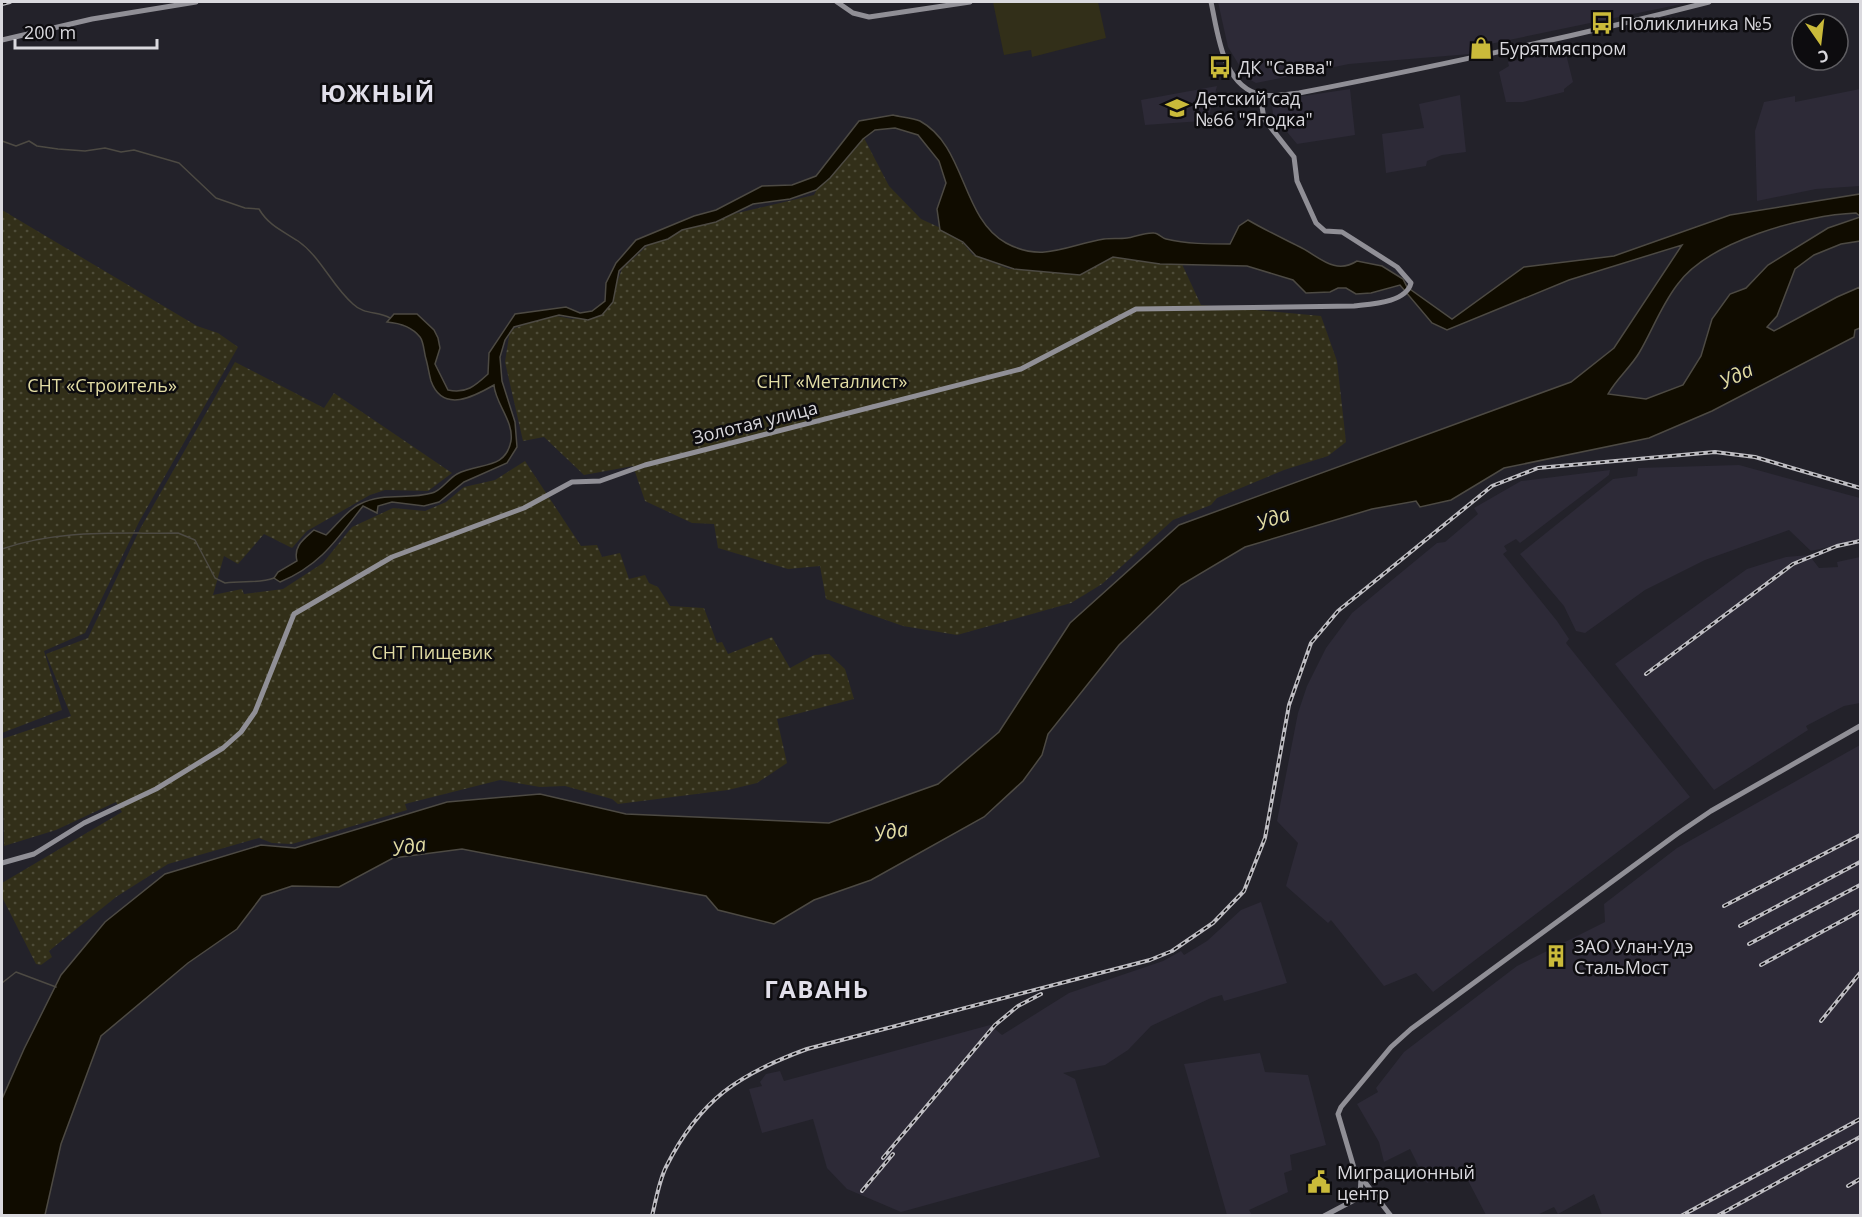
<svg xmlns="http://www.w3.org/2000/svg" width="1862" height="1217" viewBox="0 0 1862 1217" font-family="'Open Sans',sans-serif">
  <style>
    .built { fill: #2d2a37 }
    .park { fill: url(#park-dots) }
    .pitch { fill: #322f19 }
    .water { fill: #100c00; stroke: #4d4a43; stroke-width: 1.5 }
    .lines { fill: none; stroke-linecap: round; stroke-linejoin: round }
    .stream { stroke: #4d4a43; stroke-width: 1.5 }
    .secondary { stroke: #908f96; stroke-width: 5 }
    .rail-casing { stroke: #bfbec3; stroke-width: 4 }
    .rail { stroke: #0d0c0f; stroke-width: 1.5; stroke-dasharray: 4.5; stroke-linecap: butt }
    .labels { text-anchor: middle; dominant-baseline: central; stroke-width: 5; stroke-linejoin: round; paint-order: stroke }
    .poi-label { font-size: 18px; fill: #dad9de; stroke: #0d0c0f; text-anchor: start }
    .park-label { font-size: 18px; fill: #e3dda5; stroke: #0d0c0f }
    .street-label { font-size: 18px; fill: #dad9de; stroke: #0d0c0f }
    .water-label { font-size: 20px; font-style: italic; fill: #e2dca4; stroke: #0d0c0f }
    .district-label { font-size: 24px; font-weight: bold; letter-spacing: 1.5px; fill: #e1dfea; stroke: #0d0c0f }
  </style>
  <defs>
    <pattern id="park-dots" width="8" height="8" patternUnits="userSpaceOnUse" patternTransform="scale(1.5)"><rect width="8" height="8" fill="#322f19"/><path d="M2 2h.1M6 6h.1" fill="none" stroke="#4f4d3a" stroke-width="1.8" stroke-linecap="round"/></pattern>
  </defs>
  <rect width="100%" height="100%" fill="#23222a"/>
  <path class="built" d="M1218,2h473l-206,43v3l-15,6 -121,10 -93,19 -9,-5 -19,-31z
    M1565,50l8,32 -9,7v3l-41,10h-17l-7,-30 10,-6 -1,-4z
    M1217,86l-8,30 -7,5 -57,4 -4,-25z
    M1350,89l5,46 -58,9 -24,-29 -1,-10 25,-8z
    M1860,89v97l-44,3 -59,12 -2,-70 9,-29 31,-6v6z
    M1460,95l6,57 -24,3 -15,6 -1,5 -40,7 -4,-39 42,-6 -5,-24z
    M1739,465l121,33v42l-49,11 -22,-21 -84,30 -60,30 -60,43 -9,-2 -12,-25 -44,-52 93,-75 24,-3 1,-8z
    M1610,470l-1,5 -89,68 -4,-4 -12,7 3,5 -4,3 54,67 12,18 -3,4 124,154 -257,195 -17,-19 -32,13 -53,-66 -3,3 -42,-37 12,-43 -21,-22 21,-108 9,-27 19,-38 26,-35 85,-70 8,-1 33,-28 -4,-6 47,-27z
    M1809,555l10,13 19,-1 -1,-5 23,-5v146l-16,3 -38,20 2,4 -94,60 -99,-126 132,-95 39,-12z
    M1860,745v470h-258l-8,-21 -36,20 -4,-7 -17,8h-51l-25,-48 -34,16 -17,-34 -26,13 -5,-20 -22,-38 21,-12 -2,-4 28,-36 113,-86 88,-44 -1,-18 73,-56z
    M1261,902l26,81 -63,18 -2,-6 -11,3 -60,28 -23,24 -23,15 -42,8 12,6 25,78 -199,55 -54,-23 -20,-21 -14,-49 -51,14 -13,-44 13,-3 -2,-4 6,-8 14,-3 4,10 206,-56 12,10 67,-42 94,-32 18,-10 3,4 23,-14 34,-31z
    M1260,1053l5,19 43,3 18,70 -36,10 2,15 -8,3 4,19 -39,18 3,5h-25l-43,-151z"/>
  <path class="park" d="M864,138l25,48 32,33 35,16 17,20 36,14 73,1 23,-12 24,-2 52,6 20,43 120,11 16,45 9,81 -18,14 -44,14 -67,28 -6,7 -38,15 -71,64 -31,19 -114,32 -54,-9 -77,-27 -6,-33 -32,3 -70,-21 -4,-24 -22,-1 -47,-22 -12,-35 -49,9 -40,-38 -21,4 -18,-79 5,-32 42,-15 20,4 23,-3 18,-23 9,-24 25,-23 44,-22 123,-29c11,-24 30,-41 50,-57z
    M2,210l195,116 21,7 20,14 -99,175 -54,111 -41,18 18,59 -60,23z
    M235,362l89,46 10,-15 118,80 -24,18 -43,-1 -15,5 -63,36 -15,17 -28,-14 -26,30 -14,-8 -11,39 29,-6 2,5 39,-5 40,-26 29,-36 41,-19 32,3 21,-9 18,-15 31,-7 30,-19 56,85 16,-1 5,12 18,-4 9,26 16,-4 4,8 9,4 12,19 34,2 13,35 5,-1 6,12 44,-17 18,31 24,-13 15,-1 16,15 9,30 -77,20 10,44 -30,20 -29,7 -110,14 -6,-5 -47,-13 -25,1 -40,-7 -95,24 2,6 -115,34 -20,-1 -13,-5 -91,26 -52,33 -67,54 3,6 -11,8 -5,-1 -34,-67v-14l120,-71 -6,-10 -60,28 -52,16 -2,-107 69,-23 -25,-62 42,-16 52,-109z"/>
  <path class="pitch" d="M993,2h105l8,36 -74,19 -1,-7 -27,5z"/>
  <path class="water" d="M893,115c8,2 19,3 27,6 46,25 41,97 86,122 37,20 61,2 98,-4 7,-1 15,0 23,-1 7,-1 19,-6 27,-5 4,0 8,5 12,6 21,5 42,5 64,5l9,-18 9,-6c17,10 34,18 50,26 20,9 36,30 59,15l25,5 21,13 4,8 45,32 72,-52 90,-11 116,-41 130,-21v22l-4,-3c-51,2 -148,28 -179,72 -16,21 -25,46 -38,68 -9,15 -22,25 -31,41l38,5 37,-14 18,-29 11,-37 18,-25 16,-6 22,-23 60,-37 32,-11v24l-19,3 -27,11 -19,14 -18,47 -10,11 7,4 63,-34 23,-10v41l-5,2 -1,7 -142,74 -63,27 -145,30 -53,32 -31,7 -4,-6 -44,8 -127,38 -64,38 -62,60 -71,89 -6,21 -19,26 -39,36 -113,63 -57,20 -40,24 -56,-14 -12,-14 -244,-47 -69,9 -54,29 -47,-1 -30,10 -25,33 -49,34 -87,73 -40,108 -16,71h-43v-116l22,-50 37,-74 44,-53 60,-48 96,-29 34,3 152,-46 93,-8 86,20 203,9 109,-39 61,-52 71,-109 109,-98 392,-143 43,-34 68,-103 -113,35 -122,50 -15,-7 -32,-38 -29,8 -15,1 -10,-6h-8l-8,4 -24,1 -13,-13 -46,-14 -87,-2 -47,-7 -33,18 -66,-6 -38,-13 -13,-14 -23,-12 -3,-21 9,-26 -7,-22 -21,-26 -23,-7 -20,2 -12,9 -33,39 -14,12 -26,9 -37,5 -37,18 -34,8 -14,9 -23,7 -26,25 -6,31 -11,13 -14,5 -29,-5 -45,12 -9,13 -5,17 2,24 13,41 2,25 -10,16 -43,19 -25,20 -15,4 -32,-4 -14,4 -1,7 -14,-7c-26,33 -42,59 -83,76l-6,-4 4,-6 19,-11c-4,-15 7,-22 17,-31l12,5c10,-9 22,-26 34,-31 24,-12 48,-4 72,-11 9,-2 16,-14 25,-19 22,-12 48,-3 54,-33 3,-20 -16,-38 -17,-56 -19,11 -51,29 -63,-4 -2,-7 -3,-15 -5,-22 -2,-6 -2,-17 -6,-22 -8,-10 -21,-14 -33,-15l7,-8h23l17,16 4,8 2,10 -5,16 13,26c18,4 27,-4 40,-16l1,-21 26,-39 51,-7 14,6 12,-2 13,-10 1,-18 10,-20 20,-23 58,-24 22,-6 46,-24 30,-1 24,-9 43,-55z"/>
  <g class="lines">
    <path class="stream" d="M2,141l14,5 13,-5 8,5 21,3 27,2 20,-3 16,4 13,-2 45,13 37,35 29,10 14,1c10,17 24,22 39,32 23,16 34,45 55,63 11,11 25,7 37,14
      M2,549c56,-20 116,-15 176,-16l17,7 20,38 10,5c17,-3 33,1 49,-5
      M2,983l14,-11 40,15"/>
    <path class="secondary" d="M837,2l16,11 16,4 101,-15
      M1211,2c7,31 11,85 51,93 12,2 25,-1 37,-2 138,-27 274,-56 410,-91
      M2,40l90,-21 104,-17
      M2,863l32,-9 50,-31 72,-34 67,-41 18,-16 14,-20 39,-98 98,-57 132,-49 48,-26 28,-1 45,-16 376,-96 115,-60 218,-3c17,-2 52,-3 57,-23l-14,-16 -55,-35 -17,-1 -9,-8 -19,-42 -3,-24 -30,-38 -4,-25
      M1360,1197l1,-19
      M1324,1216l36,-19h16
      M1391,1216l-37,-48 -16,-54 3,-7 50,-60 20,-18 266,-195 34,-23 149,-85"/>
    <g class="rail-casing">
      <path id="rail" d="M2,4l8,-2
        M1646,674l147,-110 44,-18 23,-5
        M1724,906l136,-71
        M1740,926l120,-64
        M1749,944l111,-59
        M1761,965l99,-54
        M1821,1021l39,-48
        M883,1158l112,-133 23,-19 23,-12
        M1848,1186l12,-7
        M862,1191l31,-37
        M652,1216c4,-16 7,-35 14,-49 34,-68 73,-93 141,-118l343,-89 22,-9 41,-28 31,-32 21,-53 24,-133 22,-62 27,-32 154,-125 46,-18 177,-16 40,5 105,31
        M1681,1216l179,-97
        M1717,1216l143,-79"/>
    </g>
    <use href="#rail" class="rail"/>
  </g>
  <defs>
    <g id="bus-bare" transform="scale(1.8)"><path d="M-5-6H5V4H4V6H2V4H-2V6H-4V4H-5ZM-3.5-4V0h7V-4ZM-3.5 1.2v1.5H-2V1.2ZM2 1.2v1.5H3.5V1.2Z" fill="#caba3a" stroke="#0d0c0f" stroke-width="2.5" paint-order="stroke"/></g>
    <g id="shop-bare" transform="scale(1.8)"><path d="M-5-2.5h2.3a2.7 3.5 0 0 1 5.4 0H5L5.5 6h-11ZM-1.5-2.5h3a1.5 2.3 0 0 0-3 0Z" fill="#caba3a" stroke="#0d0c0f" stroke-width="2.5" paint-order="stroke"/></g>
    <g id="school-bare" transform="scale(1.8)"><path d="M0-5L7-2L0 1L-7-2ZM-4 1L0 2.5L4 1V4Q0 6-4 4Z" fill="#caba3a" stroke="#0d0c0f" stroke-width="2.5" paint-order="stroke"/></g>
    <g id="building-bare" transform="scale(1.8)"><path d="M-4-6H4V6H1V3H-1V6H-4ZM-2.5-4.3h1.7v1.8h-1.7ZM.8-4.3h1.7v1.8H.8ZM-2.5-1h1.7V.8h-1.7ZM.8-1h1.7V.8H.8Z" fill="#caba3a" stroke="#0d0c0f" stroke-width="2.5" paint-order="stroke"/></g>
    <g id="civic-bare" transform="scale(1.8)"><path d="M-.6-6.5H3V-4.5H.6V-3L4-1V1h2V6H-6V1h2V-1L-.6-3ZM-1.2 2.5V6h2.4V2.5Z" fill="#caba3a" stroke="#0d0c0f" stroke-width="2.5" paint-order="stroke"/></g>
  </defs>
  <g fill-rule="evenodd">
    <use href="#bus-bare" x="1602" y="23"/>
    <use href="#shop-bare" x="1481" y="48"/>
    <use href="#bus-bare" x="1220" y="67"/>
    <use href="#school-bare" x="1177" y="108"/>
    <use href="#building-bare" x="1556" y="956"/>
    <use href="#civic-bare" x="1319" y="1182"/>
  </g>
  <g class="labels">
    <g class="poi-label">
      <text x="1620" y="23">Поликлиника №5</text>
      <text x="1499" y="48">Бурятмяспром</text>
      <text x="1238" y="67">ДК "Савва"</text>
      <text x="1195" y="98">Детский сад<tspan x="1195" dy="21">№66 "Ягодка"</tspan></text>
      <text x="1574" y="946">ЗАО Улан-Удэ<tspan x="1574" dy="21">СтальМост</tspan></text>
      <text x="1337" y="1172">Миграционный<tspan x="1337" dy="21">центр</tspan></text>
    </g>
    <g class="park-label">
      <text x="832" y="381">СНТ «Металлист»</text>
      <text x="102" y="385">СНТ «Строитель»</text>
      <text x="432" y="652">СНТ Пищевик</text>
    </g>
    <g class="street-label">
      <text transform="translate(755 422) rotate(-14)">Золотая улица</text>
    </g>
    <g class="water-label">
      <text transform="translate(1736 375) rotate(-26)">Уда</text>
      <text transform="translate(1273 518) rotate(-18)">Уда</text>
      <text transform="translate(891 831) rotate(-10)">Уда</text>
      <text transform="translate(409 846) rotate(-9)">Уда</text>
    </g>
    <g class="district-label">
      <text x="378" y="92">ЮЖНЫЙ</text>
      <text x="817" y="988">ГАВАНЬ</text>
    </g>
  </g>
  <rect width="1862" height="1217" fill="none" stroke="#dad9de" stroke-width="6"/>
  <g transform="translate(1820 42) rotate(166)"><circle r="28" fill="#0d0c0f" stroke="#5f5e62" stroke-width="1.5"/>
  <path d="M0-4.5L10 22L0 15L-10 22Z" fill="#caba3a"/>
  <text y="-9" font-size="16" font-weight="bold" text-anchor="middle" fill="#dad9de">С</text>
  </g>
  <path d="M15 39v9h142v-9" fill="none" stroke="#dad9de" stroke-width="3"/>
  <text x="24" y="39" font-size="18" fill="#dad9de" stroke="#0d0c0f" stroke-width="4.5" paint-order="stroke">200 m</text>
</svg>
